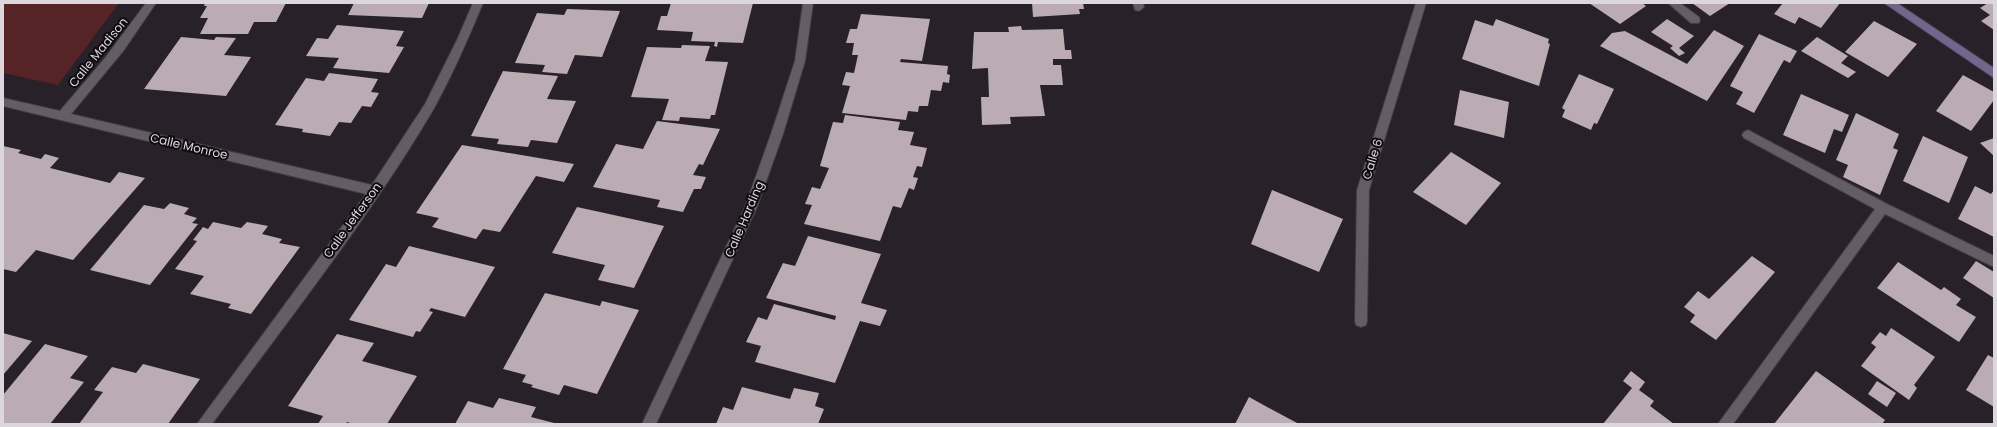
<svg xmlns="http://www.w3.org/2000/svg" width="1997" height="427" viewBox="0 0 1997 427" font-family="Poppins,sans-serif">
  <style>
    .green { fill: #562326 }
    .building { fill: #baacb2 }
    .lines { fill: none; stroke-linecap: round; stroke-linejoin: round }
    .street-casing { stroke: #413c43; stroke-width: 2 }
    .secondary-casing { stroke: #413c43; stroke-width: 2 }
    .street { fill: #655d66; fill-rule: evenodd }
    .secondary { fill: #72668e; fill-rule: evenodd }
    .labels { text-anchor: middle; dominant-baseline: central; stroke-width: 4; stroke-linejoin: round; paint-order: stroke }
    .street-label { font-size: 12px; fill: #dcd7dd; stroke: #0f0c0f }
  </style>
  <rect width="100%" height="100%" fill="#282129"/>
  <path class="green" d="M3,3h116l-61,82 -55,-12z"/>
  <path class="building" d="M205,3h81l-10,19h-22l-6,12h-48l8,-16h-8l7,-12h-3z
    M354,3h75l-7,15 -74,-3z
    M671,3h82l-10,40 -25,-1 -1,5 -3,-1 1,-4 -24,-1 2,-9 -36,-2 4,-14h6z
    M1032,3h51l1,6h-5l1,5 -47,3z
    M1589,3h53l4,3 -26,18z
    M1692,3h38l-20,13z
    M1783,3h57l-19,25 -22,-11 -4,7 -21,-10z
    M1988,3h6v27l-13,-9 9,-6 -10,-7z
    M567,9l53,2 -18,46 -27,-2 -8,19 -25,-2 3,-7 -30,-2 22,-50 27,2z
    M861,14l69,5 -8,42 -21,-2 -1,3 48,4 -1,8 3,1 -1,8 -6,-1 -2,9 -10,-1 -3,16h-9l-1,6 -10,-1 -2,9 -64,-7 8,-27 -8,-1 4,-13 8,1 4,-18h-6l2,-12h-8l4,-14h7z
    M1496,19l53,20 -1,4 2,1 -11,42 -77,-27 13,-39 18,6z
    M1667,19l27,17 -15,12 6,5 -6,3 -9,-8 3,-2 -22,-14z
    M1874,21l43,23 -29,33 -43,-25z
    M337,25l67,6 -8,15 8,1 -15,26 -56,-5 6,-10 -33,-2 11,-18 11,1z
    M1021,26l1,4 41,-1 2,21h6l1,9h-19v6h8l2,20h-23l5,31 -35,1 1,7 -29,1 -1,-28h8l-1,-29 -16,1 2,-37h35l-1,-5z
    M1714,30l30,16 -37,55 -107,-55 12,-13 13,-2 62,33z
    M1759,34l38,17 -7,12 -6,-3 -30,53 -18,-9 7,-12 -13,-6z
    M181,37l33,3 2,-3 20,1 -12,17 27,2 -25,39 -82,-7z
    M1817,37l31,19 -7,7 15,9 -8,6 -47,-27z
    M682,45l28,1 -5,15 23,1 -13,53h-4l-1,4 -30,-2 -1,4 -17,-1 7,-21 -38,-2 16,-50 34,1z
    M503,71l55,5 -11,23 29,2 -19,42 -26,-3 -3,7 -31,-3 2,-5 -28,-3z
    M329,73l49,6 -7,13 8,1 -8,14 -9,-1 -11,17 -12,-1 -9,14 -28,-4 1,-3 -28,-4 31,-47 18,3z
    M1579,74l35,15 -17,35 -3,-1 -3,7 -29,-13 3,-7 -3,-2z
    M1963,75l31,17v8l-23,31 -35,-20z
    M1460,90l49,12 -5,36 -50,-13z
    M1801,94l48,21 -7,17 -8,-3 -9,24 -42,-18z
    M1856,113l43,21 -6,14 5,2 -18,45 -37,-18 5,-12 -12,-5z
    M845,115l55,7 -2,8 16,2 -4,13 17,3 -5,19 -5,-1 -4,11 5,1 -4,12 -5,-2 -8,20 -8,-2 -13,35 -76,-17 8,-19 -7,-1 7,-17 8,2 9,-21 -9,-2 13,-44 10,1z
    M657,121l63,8 -17,36 -4,-1 -6,11 13,2 -5,12h-7l-11,23 -26,-5 3,-7 -67,-13 23,-43 27,5z
    M1923,136l45,21 -19,46 -46,-22z
    M1994,138v18l-14,-13z
    M462,145l112,19 -10,18 -28,-6 -36,56 -17,-3 -7,10 -44,-12 7,-9 -23,-5z
    M3,146l18,4 -3,3 23,6 4,-5 14,4 -9,10 60,15 9,-11 26,6 -72,82 -37,-10 -20,22 -13,-3z
    M1451,152l50,31 -35,42 -53,-33z
    M1975,186l16,8 3,-4v47l-36,-18z
    M1272,190l71,29 -24,53 -68,-28z
    M170,203l19,5 -5,6 13,4 -5,5 6,1 -48,61 -60,-15 54,-65 20,4z
    M577,207l87,19 -30,62 -36,-8 7,-15 -53,-12z
    M213,222l28,6 6,-6 21,4 -6,8 20,5 -3,4 21,4 -49,67 -23,-6 3,-4 -41,-10 14,-18 -29,-7 22,-28 -4,-1 10,-13 5,2z
    M808,236l73,18 -20,49 26,7 -7,16 -20,-5 -25,62 -80,-21 6,-16 -15,-4 12,-25 9,3 7,-16 61,16 1,-4 -70,-18 17,-35 12,3z
    M409,246l86,21 -30,50 -34,-9 -2,3 4,1 -13,20 -4,-1 -3,6 -64,-17 37,-56 10,3z
    M1752,256l23,16 -59,68 -26,-18 5,-7 -11,-8 14,-16 11,8z
    M1976,261l18,11v26l-31,-20z
    M1898,262l43,28 3,-3 17,12 -5,6 20,12 -17,25 -82,-54z
    M545,293l55,13 2,-5 37,9 -42,84 -33,-9 -5,10 -28,-8 2,-2 -11,-3 4,-7 -23,-6z
    M1891,328l44,29 -21,28 3,3 -8,12 -48,-34 15,-19 -5,-4 9,-11 6,4z
    M3,333l29,8 -29,34z
    M337,334l37,9 -12,18 55,15 -30,48h-34l-6,-2 -1,2h-28l5,-8 -35,-10z
    M45,344l43,12 -18,22 14,4 -34,42h-47v-29z
    M1988,355l6,3v49l-28,-17z
    M143,364l57,15 -32,45h-89l24,-32 -9,-2 18,-23 24,6z
    M1631,371l14,11 -6,8 15,11 -4,5 24,18h-71l29,-36 -9,-7z
    M1816,371l69,49 -3,4h-108z
    M1877,381l19,12 -9,14 -19,-13z
    M742,387l48,12 4,-11 25,5 -4,13 9,3 -6,15h-102l7,-17 10,3z
    M1249,397l20,11 30,16h-64z
    M499,398l37,9 -5,10 27,7h-103l13,-23 25,7z"/>
  <g class="lines">
    <g class="street-casing">
      <path id="street" d="M146,3h10l-32,47 -53,64 301,71 53,-81 32,-64 16,-37h10c-15,36 -31,73 -50,107 -65,110 -146,211 -221,314h-15l169,-230 -363,-88v-8l57,13 45,-53z
        M803,3h10l-8,58 -22,73 -26,73 -101,217h-14l103,-217 26,-73 24,-73z
        M1133,3h10l1,4 -5,4 -4,-1z
        M1416,3h10l-57,187 -2,131 -1,4 -5,2 -5,-2 -1,-4 2,-131z
        M1668,3h12l19,14 1,3 -1,3h-8z
        M1748,130l139,74 107,52v11l-109,-53 -152,210h-15l157,-215 -131,-71 -2,-3 2,-3z"/>
    </g>
    <g class="secondary-casing">
      <path id="secondary" d="M1884,3h13l97,65v10z"/>
    </g>
    <use href="#street" class="street"/>
    <use href="#secondary" class="secondary"/>
  </g>
  <g class="labels">
    <g class="street-label">
      <text transform="translate(98 52) rotate(-51)">Calle Madison</text>
      <text transform="translate(189 146) rotate(13)">Calle Monroe</text>
      <text transform="translate(1372 159) rotate(-73)">Calle 6</text>
      <text transform="translate(744 219) rotate(-67)">Calle Harding</text>
      <text transform="translate(352 220) rotate(-54)">Calle Jefferson</text>
    </g>
  </g>
  <rect width="1997" height="427" fill="none" stroke="#dcd7dd" stroke-width="8"/>
</svg>
